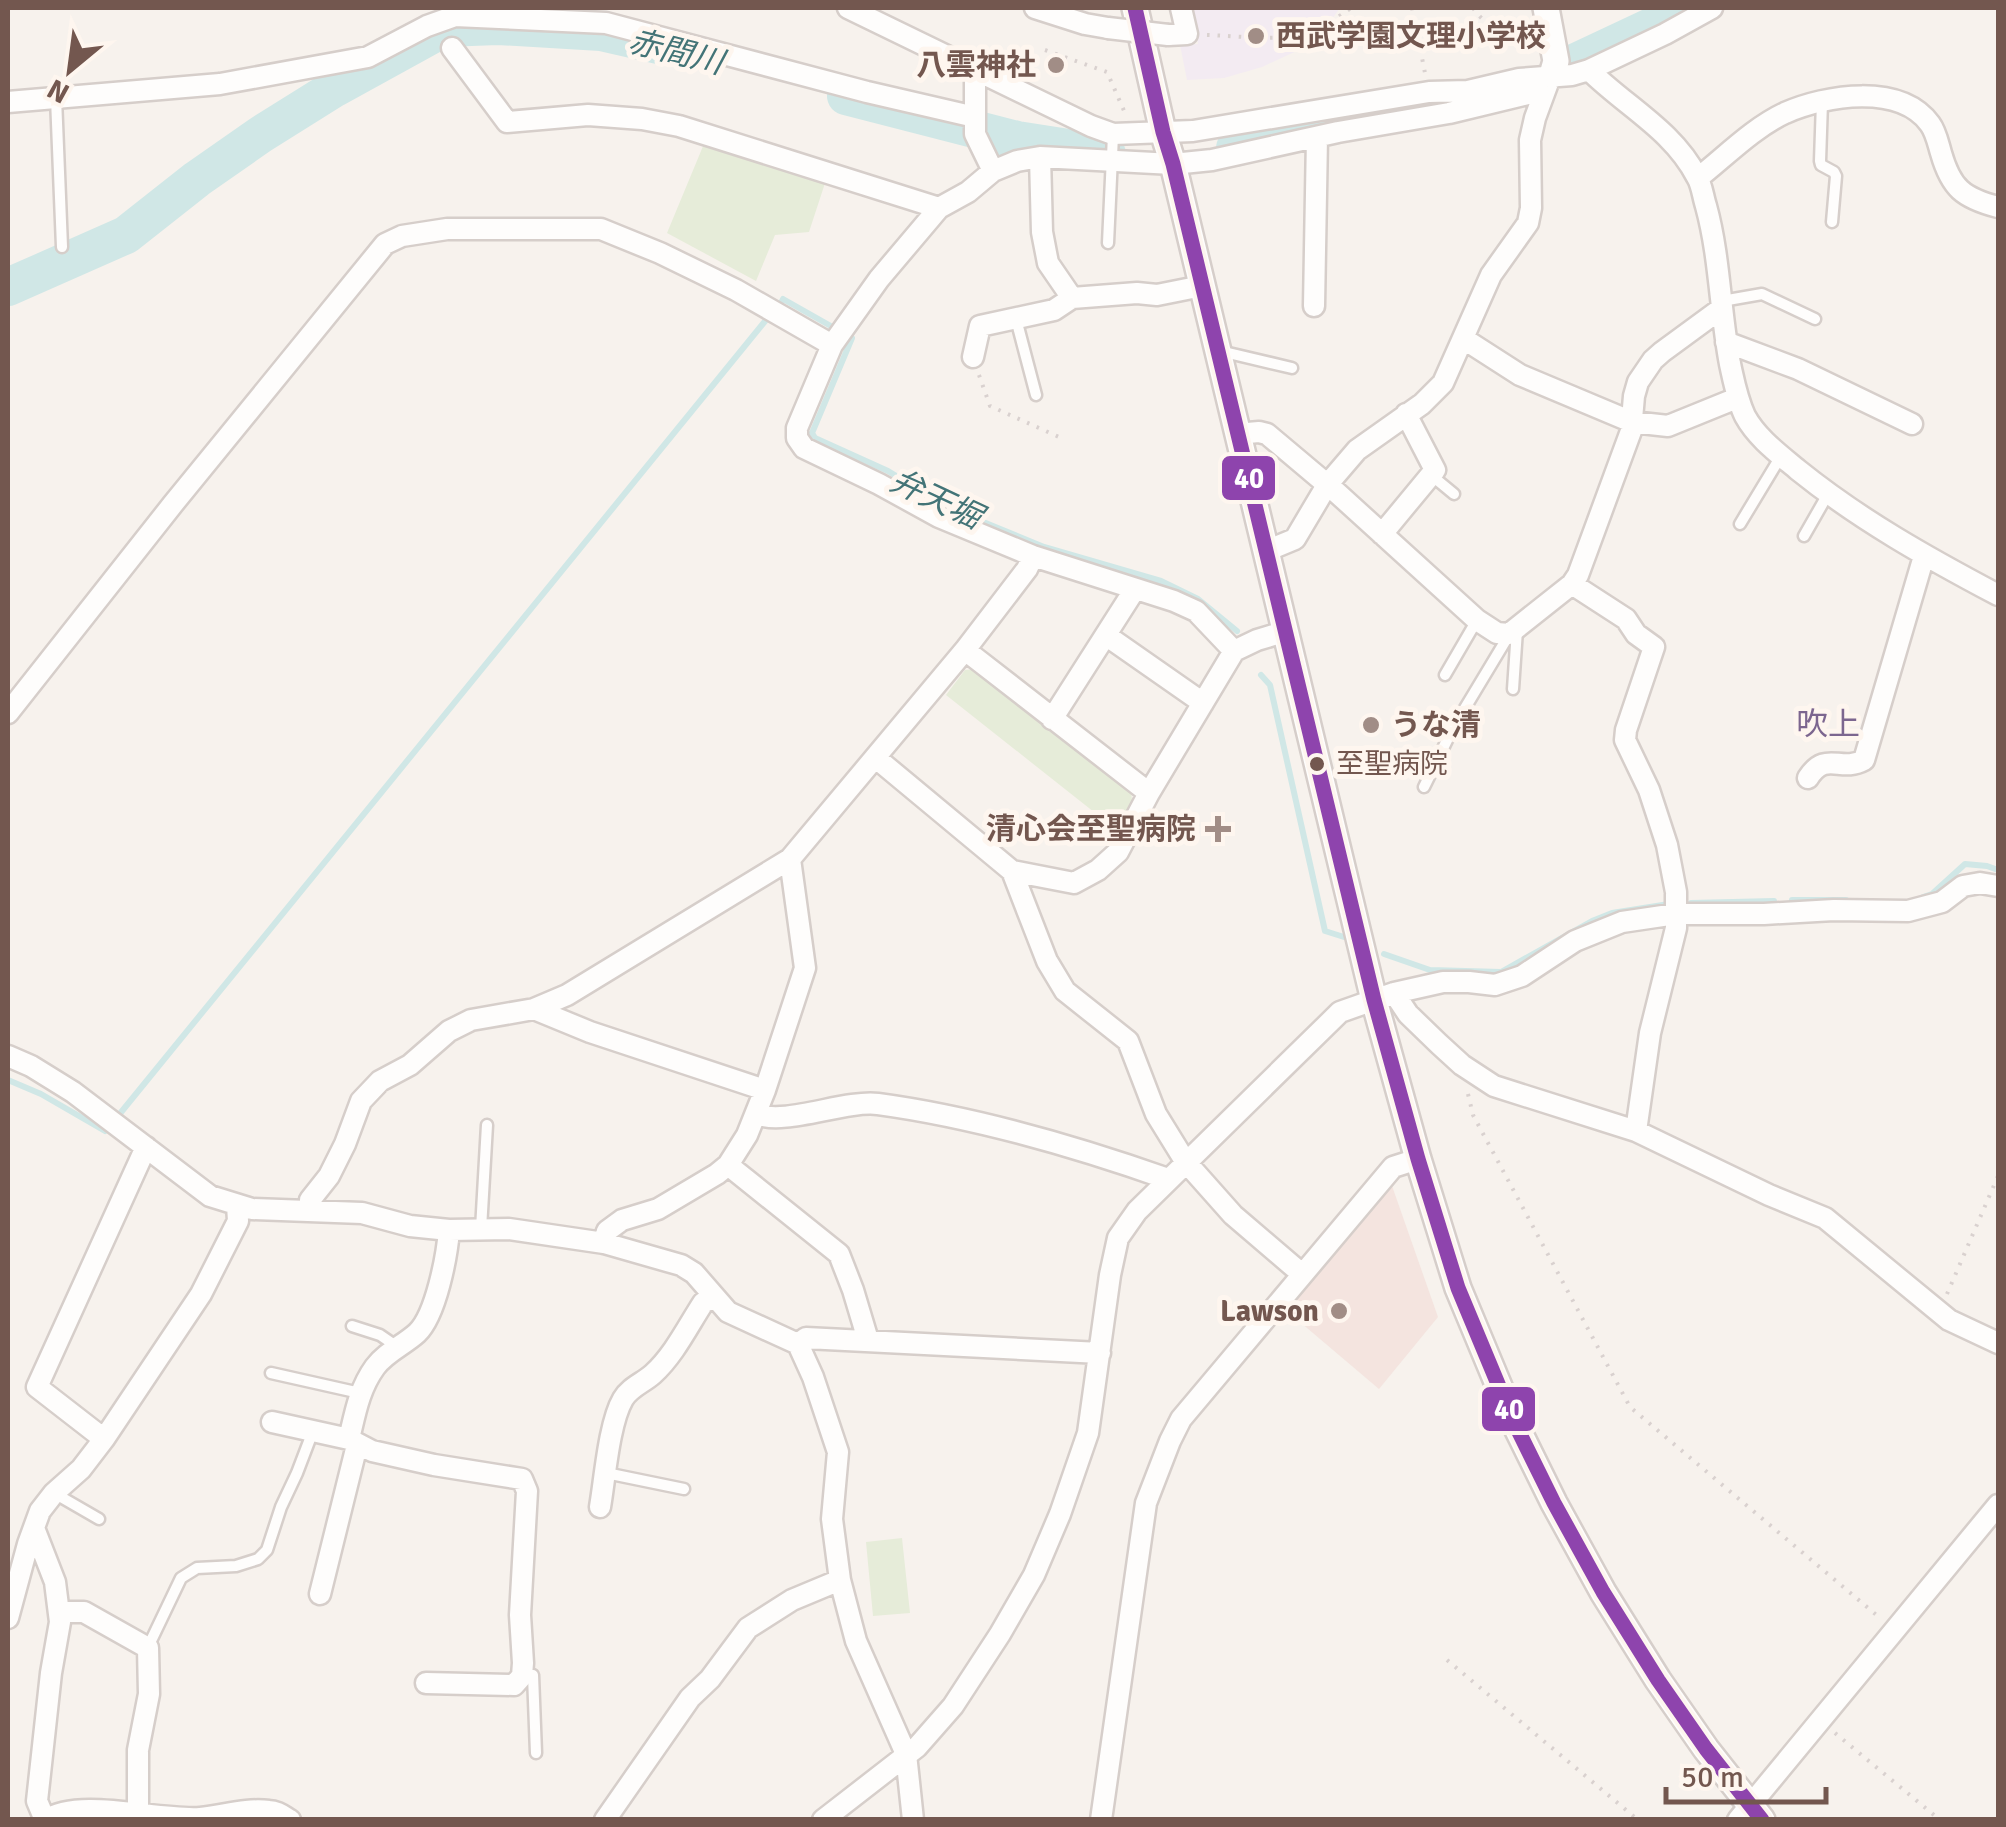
<svg xmlns="http://www.w3.org/2000/svg" width="2006" height="1827" viewBox="0 0 2006 1827" font-family="Signika,'Noto Sans JP',sans-serif">
  <style>
    .commercial { fill: #f4e4df }
    .education { fill: #f3ebf2 }
    .green { fill: #e6ecd9 }
    .lines { fill: none; stroke-linecap: round; stroke-linejoin: round }
    .stream { stroke: #d0e7e6; stroke-width: 6 }
    .river { stroke: #d0e7e6; stroke-width: 38 }
    .service-casing { stroke: #d6ceca; stroke-width: 15 }
    .minor-casing { stroke: #d6ceca; stroke-width: 25 }
    .tertiary-casing { stroke: #d6ceca; stroke-width: 30 }
    .path { stroke: #d9d1cf; stroke-width: 4; stroke-dasharray: 2.5 8; stroke-linecap: butt }
    .service { stroke: #fefdfc; stroke-width: 10 }
    .minor { stroke: #fefdfc; stroke-width: 20 }
    .tertiary { stroke: #fefdfc; stroke-width: 25 }
    .minor-bridge-casing { stroke: #d6ceca; stroke-width: 25; stroke-linecap: butt }
    .minor-bridge { stroke: #fefdfc; stroke-width: 20 }
    .bus-1-casing { stroke: #fef6ef; stroke-width: 22 }
    .bus-1 { stroke: #8e44ad; stroke-width: 15 }
    .poi-dot { fill: #a18d86; stroke: #fef6ef; stroke-width: 4 }
    .bus-dot { fill: #73574f; stroke: #fef6ef; stroke-width: 4 }
    .labels { text-anchor: middle; dominant-baseline: central; stroke-width: 10; stroke-linejoin: round; paint-order: stroke }
    .bus-label { font-size: 28px; fill: #73574f; stroke: #fef6ef; text-anchor: start }
    .poi-label { font-size: 30px; font-weight: bold; fill: #73574f; stroke: #fef6ef; text-anchor: end }
    .water-label { font-size: 32px; font-style: italic; fill: #437477; stroke: #fef6ef }
    .neighbourhood-label { font-size: 32px; fill: #7c668f; stroke: #fef6ef }
    .line-badge { stroke: #fef6ef; stroke-width: 4 }
    .badge-label { font-size: 28px; text-anchor: middle; font-weight: bold; fill: #fff }
  </style>
  <rect width="100%" height="100%" fill="#f7f2ed"/>
  <path class="commercial" d="M1391,1183l47,134 -59,72 -92,-78z"/>
  <path class="education" d="M1191,8h149l-14,19 -23,21 -41,19 -38,11 -37,2 -7,-35 18,-1z"/>
  <path class="green" d="M706,139l121,38 -18,55 -34,3 -19,46 -89,-48z
    M976,669l155,122 2,19 -15,21 -172,-136 19,-25z
    M902,1538l8,75 -37,3 -7,-74z"/>
  <g class="lines">
    <path class="stream" d="M780,305l3,-6 69,39 -40,95 3,5 73,33 61,37 95,39 117,34 37,18 39,32
      M1261,675l9,10 55,246 19,6
      M1923,897l9,-3 33,-30 22,2 11,4
      M1792,900h54
      M1691,903l83,-2
      M1384,954l46,16 71,2 91,-51 20,-8 57,-9
      M8,1080l33,14 64,37
      M118,1116l648,-796"/>
    <path class="river" d="M1574,63l117,-55
      M846,96l171,44 90,14
      M1235,148l62,-18 116,-22
      M8,287l118,-52 71,-56 63,-44 75,-47 109,-60 54,-2 103,6 57,13"/>
    <g class="service-casing">
      <path id="service" d="M56,98l6,149
        M1822,102l-2,59 1,4 13,7 2,4 -4,46
        M1108,243l5,-108
        M1722,301l40,-7 53,25
        M1016,319l20,76
        M1220,351l72,17
        M1431,475l23,19
        M1740,524l41,-68
        M1804,536l24,-42
        M1445,675l32,-55
        M1513,689l4,-59
        M1424,787l29,-59 56,-93
        M481,1229l6,-104
        M352,1326l28,9 16,11
        M271,1373l89,20
        M606,1473l78,16
        M54,1493l45,26
        M148,1647l33,-69 16,-10 39,-2 22,-7 9,-9 14,-43 16,-34 16,-42
        M523,1676l10,-1 3,78"/>
    </g>
    <g class="minor-casing">
      <path id="minor" d="M848,8l243,118 22,8 80,-3 236,-39 39,-1 51,-12 53,-4 17,-5 76,-36 47,-26
        M1035,8l50,16 23,4
        M1168,35l19,-1 -6,-26
        M452,48l55,74 81,-7 54,4 37,7 260,82 29,-16 25,-21 24,-10 23,-4 133,7 39,-4 126,-28 111,-19 95,-23
        M975,67v67l18,37
        M1589,70c36,36 84,60 108,107 5,8 6,20 9,29 14,51 14,106 24,158 4,18 7,35 15,52 12,22 34,38 53,54 62,50 130,88 200,125
        M8,102l212,-18 148,-27 59,-31 28,-10 151,7 261,69 108,25
        M1040,157l2,75 6,31 24,35
        M1698,178c28,-22 55,-50 87,-65 41,-18 115,-30 145,11 6,8 8,19 11,29 10,35 22,45 57,54
        M1314,306l3,-169
        M1464,339l56,36 112,47 36,4 69,-28
        M1726,342l72,27 114,55
        M832,345l47,-66 60,-71
        M973,357l7,-31 74,-16 18,-12 65,-5 20,2 45,-9
        M1236,434l23,-2 8,2 69,58 141,128 20,13 12,1 63,-50 6,-9 53,-144 3,-35 4,-14 15,-22 9,-8 60,-44
        M1382,534l53,-64 -29,-56
        M1266,551l29,-12 32,-54 30,-35 65,-46 21,-21 48,-108 37,-52 3,-15 -1,-68 5,-22 14,-38
        M1572,584l54,35 10,15 18,13 -28,83 -1,10 24,50 18,55 9,47v36l-26,105 -14,98
        M1107,636l96,67
        M965,650l184,143
        M8,713l165,-209 212,-260 17,-8 45,-7h154l59,24 76,37 96,55 -35,83v10l7,10 75,36 60,33 94,39 141,45 22,10 38,40
        M1052,719l83,-130
        M876,758l136,113 62,12 24,-13 20,-18 31,-59 85,-142 23,-11 30,-9
        M1808,778c18,-28 32,-5 56,-18l60,-204
        M1012,871l35,90 18,30 63,50 28,73 29,47 48,54 69,59
        M1394,993l14,21 31,30 23,21 32,21 142,45 133,64 56,23 124,102 49,23
        M534,1009l56,23 175,58
        M8,1056l23,10 42,26 137,104 42,13 110,4 48,13 39,4 60,-1 95,14 77,22 13,8 34,39 70,32 15,33 25,75 -6,67 8,61 16,61 50,113 7,66
        M757,1114c27,12 87,-14 121,-10 96,13 199,43 290,75
        M728,1165l111,89 14,36 15,50
        M310,1211v-11l19,-24 16,-32 16,-43 19,-20 30,-16 39,-34 22,-11 63,-11 33,-14 223,-136 175,-209 62,-81 6,-13
        M604,1243l3,-12 15,-11 36,-11 59,-35 11,-9 19,-30 18,-45 40,-122 -15,-109
        M798,1344l8,-6 294,15
        M272,1422l77,17
        M104,1439l97,-145 37,-73 -1,-16
        M600,1507c5,-29 9,-84 23,-108 7,-12 20,-16 30,-25 21,-19 35,-48 50,-71l11,-7
        M34,1528l21,54 5,40 -9,51 -14,128 8,19c36,-23 111,1 155,-2 23,-2 45,-10 69,-7 8,0 14,5 21,9
        M320,1594l37,-149
        M59,1612h25l64,36 1,46 -11,56v65
        M8,1618l20,-74 12,-33 14,-18 27,-24 23,-30 -67,-52 109,-240
        M426,1683l88,2 8,-9 1,-13 -3,-48 7,-124 -5,-12 -88,-14 -62,-14 -23,-12c6,-25 10,-50 26,-72 11,-15 29,-22 42,-34 19,-18 30,-77 32,-103
        M605,1820l85,-122 20,-19 38,-51 44,-28 48,-20
        M823,1820l94,-73 36,-41 47,-72 34,-59 26,-61 28,-81 22,-158 8,-37 19,-27 203,-199 54,-19 49,-11h26l26,3 27,-9 53,-35 47,-19 54,-8h88l70,-4 74,1 34,-9 21,-16 17,-3 18,3
        M1101,1820l45,-317 24,-62 11,-22 212,-252 25,-8
        M1738,1820l260,-315"/>
    </g>
    <g class="tertiary-casing">
      <path id="tertiary" d="M1135,8l28,124 10,32 201,836 44,159 40,129 55,132 41,83 49,89 55,88 48,69 56,71
        M1546,8l10,53 -4,14"/>
    </g>
    <path class="path" d="M1412,8l13,65
      M1473,8c14,19 30,29 55,26
      M1207,35c62,2 89,13 144,-27
      M1045,50l62,22 18,41
      M979,375l11,31 69,31
      M1468,1094l5,21 157,292 250,211
      M1947,1294l51,-118
      M1447,1660l191,160
      M1835,1733l105,87"/>
    <use href="#service" class="service"/>
    <use href="#minor" class="minor"/>
    <use href="#tertiary" class="tertiary"/>
    <g class="minor-bridge-casing">
      <path id="minor-bridge" d="M1108,28l60,7"/>
    </g>
    <use href="#minor-bridge" class="minor-bridge"/>
    <g class="bus-1-casing">
      <path id="bus-1" d="M1135,8l28,124 10,32 201,836 44,159 40,129 55,132 41,83 49,89 55,88 48,69 56,71"/>
    </g>
    <use href="#bus-1" class="bus-1"/>
  </g>
  <g class="poi-dot">
    <circle cx="1256" cy="36" r="10"/>
    <circle cx="1056" cy="65" r="10"/>
    <circle cx="1371" cy="725" r="10"/>
    <path d="M1213 814h10v10h10v10h-10v10h-10v-10h-10v-10h10z"/>
    <circle cx="1339" cy="1311" r="10"/>
  </g>
  <circle class="bus-dot" cx="1317" cy="764" r="9"/>
  <g class="labels">
    <g class="bus-label">
      <text x="1336" y="764">至聖病院</text>
    </g>
    <g class="poi-label">
      <text x="1276" y="36" text-anchor="start">西武学園文理小学校</text>
      <text x="1036" y="65">八雲神社</text>
      <text x="1391" y="725" text-anchor="start">うな清</text>
      <text x="1196" y="829">清心会至聖病院</text>
      <text x="1319" y="1311">Lawson</text>
    </g>
    <g class="water-label">
      <text transform="translate(676 52) rotate(14)">赤間川</text>
      <text transform="translate(936 499) rotate(25)">弁天堀</text>
    </g>
    <g class="neighbourhood-label">
      <text x="1828" y="724">吹上</text>
    </g>
  </g>
  <g class="line-badge">
    <rect x="1220" y="454" width="57" height="48" rx="10" fill="#8e44ad"/>
    <rect x="1480" y="1385" width="57" height="48" rx="10" fill="#8e44ad"/>
  </g>
  <g class="badge-label">
    <text x="1249" y="488">40</text>
    <text x="1509" y="1419">40</text>
  </g>
  <rect width="2006" height="1827" fill="none" stroke="#73574f" stroke-width="20"/>
  <g transform="translate(70 70) rotate(209)" stroke="#fef6ef" stroke-width="8" paint-order="stroke">
  <path d="M0-8L18 38L0 25L-18 38Z" fill="#73574f"/>
  <text y="-15" font-size="28" font-weight="bold" text-anchor="middle" fill="#73574f">N</text>
  </g>
  <path d="M1666 1787v15h160v-15" fill="none" stroke="#73574f" stroke-width="5"/>
  <text x="1681" y="1787" font-size="30" fill="#73574f" stroke="#fef6ef" stroke-width="8" paint-order="stroke">50 m</text>
</svg>
